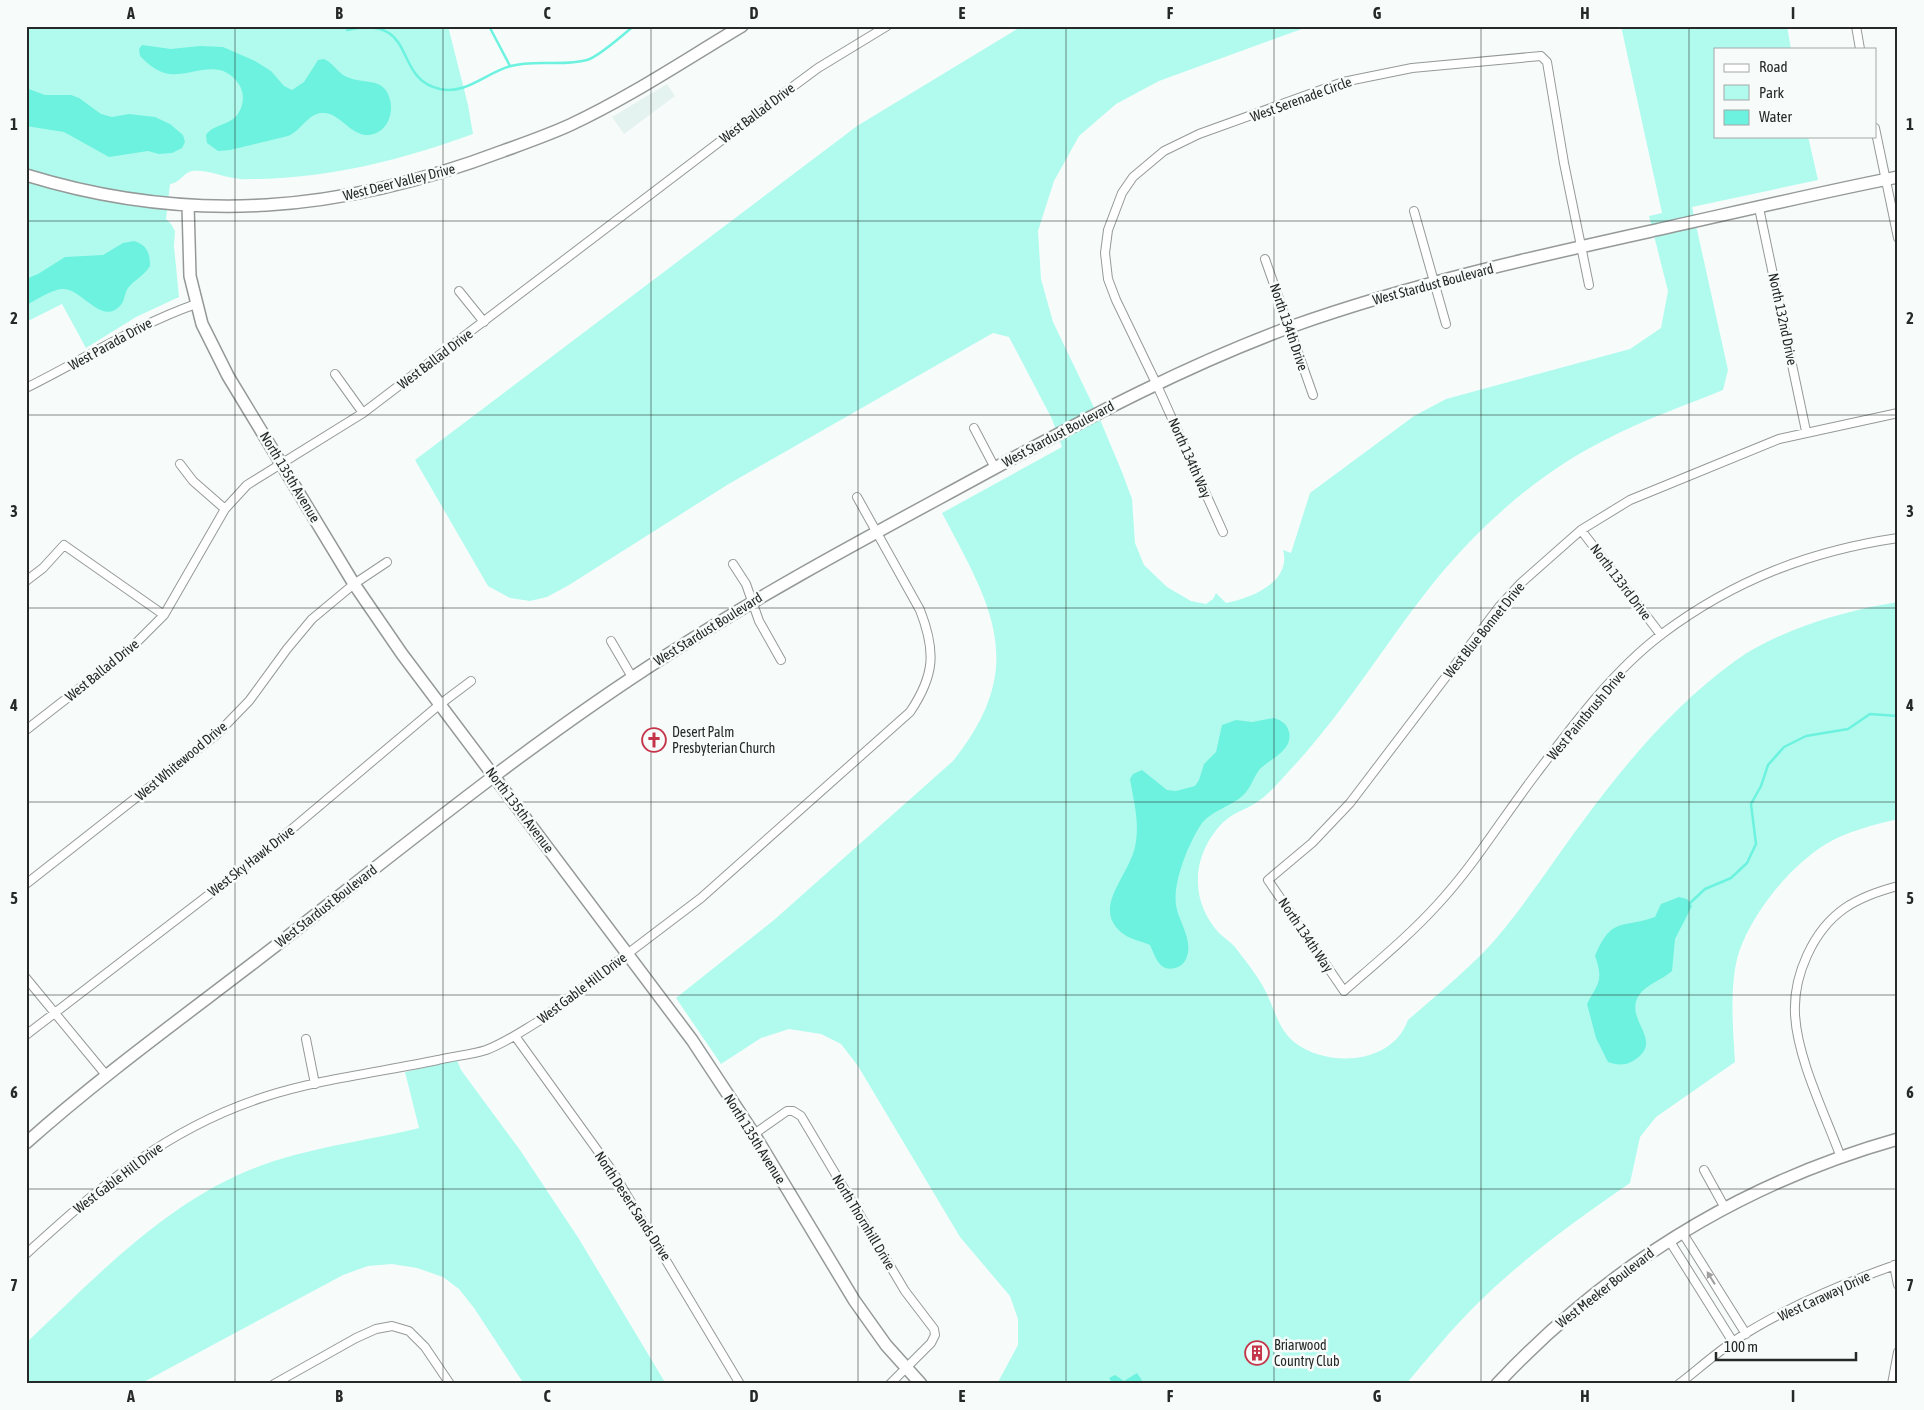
<svg xmlns="http://www.w3.org/2000/svg" width="1924" height="1410" viewBox="0 0 1924 1410" font-family="'Asap Condensed',sans-serif">
  <style>
    .built { fill: #e5f3f0 }
    .green { fill: #b1fbee }
    .water { fill: #6cf2df }
    .lines { fill: none; stroke-linecap: round; stroke-linejoin: round }
    .stream { stroke: #6cf2df; stroke-width: 2.5 }
    .street-casing { stroke: #959998; stroke-width: 10 }
    .secondary-casing { stroke: #959998; stroke-width: 14 }
    .street { stroke: #fff; stroke-width: 8 }
    .secondary { stroke: #fff; stroke-width: 11 }
    .oneway { fill: #9e9f9e }
    .grid { fill: none; stroke: #272928; stroke-width: 1; stroke-opacity: 0.55 }
    .labels { text-anchor: middle; dominant-baseline: central; stroke-width: 5; stroke-linejoin: round; paint-order: stroke }
    .street-label { font-size: 14px; fill: #272928; stroke: #f7fcfb }
    .poi-label { font-size: 14px; fill: #272928; stroke: #f7fcfb; text-anchor: start }
    .neatline { fill: none; stroke: #272928; stroke-width: 2 }
    .grid-label { font-size: 16px; text-anchor: middle; font-weight: bold; fill: #272928 }
  </style>
  <rect width="100%" height="100%" fill="#f7fcfb"/>
  <path class="built" d="M667,84l8,12 -51,38 -12,-17z"/>
  <path class="green" d="M26,26h422l20,79 5,29c-68,25 -139,43 -213,45 -8,0 -18,1 -26,-1 -14,-2 -28,-9 -42,-7 -9,2 -12,12 -22,13l-4,35 5,5 4,7 -1,15 5,51 -43,20 -50,31 -24,-44 -36,18z
    M1022,26h288l-151,55 -43,23 -37,32 -25,45 -16,50 3,48 12,43 48,100 21,50 10,27 3,44 9,22 23,22 24,14 15,3 7,-5 3,-6 10,10c25,-5 66,-21 57,-53l8,3 19,-60 104,-77 32,-17 184,-50 31,-21 7,-37 -19,-75 13,-3 -41,-187h166l4,23h-76v87h93l10,44 -126,27 36,163 -5,20c-39,16 -80,30 -118,50 -69,34 -131,91 -178,151 -46,59 -86,125 -137,179 -9,10 -19,22 -30,30 -10,8 -23,11 -33,19 -17,14 -29,38 -29,60 -1,20 8,40 21,54 5,5 12,9 16,14 12,16 28,35 35,54 6,15 11,30 24,41 33,26 98,23 114,-22 33,-29 69,-57 96,-91 30,-37 56,-78 85,-116 42,-56 89,-111 146,-152 43,-31 111,-51 163,-59v217c-24,6 -51,12 -72,25 -36,22 -73,68 -87,108 -10,31 -6,78 -4,110l-79,55 -16,20 -10,46c-55,38 -108,76 -155,123 -25,25 -47,52 -69,78h-409l21,-39v-26l-8,-23 -50,-59 -102,-171 -17,-22 -20,-10 -32,-5 -28,9 -40,26 -45,-66 98,-78 179,-159c76,-95 39,-154 -11,-248l120,-66 -10,-28 -43,-82 -16,-4 -266,152 -158,100 -22,12 -17,4 -20,-3 -22,-12 -73,-126 442,-334z
    M457,1060l4,10 59,80 59,89 87,145h-142l-50,-76 -15,-19 -16,-12 -26,-9 -25,-4 -24,2 -25,9 -203,109h-114v-41c68,-64 134,-135 221,-172 55,-23 115,-29 172,-43l-14,-56z"/>
  <path class="water" d="M142,45l29,4 29,-3 23,1 32,14 16,10 13,15 8,4 12,-8 14,-22 6,-1c10,4 13,14 23,18 17,8 38,-1 43,23 2,6 1,13 -1,19 -3,8 -10,15 -20,16 -19,1 -30,-24 -47,-22 -15,1 -21,18 -34,23l-58,14 -12,1 -11,-8 -1,-8c8,-12 26,-9 33,-23 5,-8 5,-18 1,-26 -19,-31 -47,-9 -71,-12 -12,-2 -21,-10 -29,-18l-1,-7z
    M26,88l19,7h26l8,3 22,16 11,3 17,-3 26,3 15,7 13,11 2,7 -3,6 -10,5 -13,1 -11,-3 -39,6 -45,-25 -38,-6z
    M134,241c13,4 16,12 16,25 -6,10 -16,14 -22,22 -4,6 -3,13 -8,18 -19,20 -39,-19 -58,-17 -12,1 -25,11 -36,16v-26l12,-5 27,-17 38,-2 20,-12z
    M1274,718c6,2 12,5 14,11 8,20 -17,29 -28,40 -6,7 -8,16 -14,23 -12,15 -35,17 -46,34 -12,19 -27,56 -24,79 2,15 17,35 11,51 -1,5 -5,9 -9,11 -18,7 -22,-9 -28,-22 -8,-4 -18,-5 -25,-10 -36,-25 3,-57 10,-88 5,-24 -1,-44 -5,-68l3,-5 9,-4 25,20 9,1 19,-5 4,-6 5,-16 12,-12 6,-27 14,-5 16,2z
    M1679,897l8,2 5,7 -17,33 -3,32c-11,10 -29,14 -35,28 -10,23 28,43 -4,62 -8,5 -17,4 -25,1l-12,-24 -9,-34c11,-21 17,-23 8,-48 17,-40 26,-27 60,-39l6,-13z
    M1137,1373l6,9 -2,2h-28l-4,-6 6,-3 9,6z"/>
  <g class="lines">
    <path class="stream" d="M489,26l21,40
      M347,30c73,-16 44,49 93,59 26,6 47,-17 71,-23 25,-7 51,1 76,-6 13,-4 35,-25 47,-34
      M1690,903l15,-14 26,-11 16,-15 9,-19 -5,-40 10,-18 7,-21 16,-18 22,-11 42,-7 22,-15 28,2"/>
    <g class="street-casing">
      <path id="street" d="M1856,26l4,23
        M1875,128l23,110
        M1759,208l47,223
        M1414,211l32,113
        M1265,259l48,136
        M459,291l25,31
        M335,374l28,39
        M26,388c57,-28 110,-63 170,-84
        M1898,413l-119,26 -149,61 -49,30 -60,53 -22,24 -149,196 -38,40 -44,37 76,111c32,-28 66,-56 94,-87 37,-40 65,-87 98,-130 37,-49 77,-103 126,-140 72,-54 148,-83 236,-96
        M974,428l21,40
        M180,464l13,17 32,28
        M1581,530l80,105
        M1223,532l-67,-149 -40,-83 -8,-21 -3,-26 3,-23 14,-37 11,-16 31,-26 35,-17 144,-52 69,-14 129,-12 6,6 17,101 25,122
        M733,564l13,20 13,37 22,39
        M26,581l17,-13 21,-23 100,70
        M611,641l21,36
        M26,730l103,-80 35,-35 61,-106 22,-24 116,-72 409,-311 46,-34 69,-42
        M26,884l190,-149 33,-34 38,-52 25,-30 42,-35 33,-22
        M26,978l80,97
        M26,1035l241,-185 172,-145 32,-24
        M515,1036l98,136 127,212
        M306,1039l9,45
        M754,1134l33,-23h6l8,5 104,175 29,38 1,6 -4,8 -41,41
        M1840,1155c-15,-41 -43,-97 -45,-141 -2,-38 18,-84 50,-106 16,-11 34,-17 53,-22
        M1704,1170l21,38
        M1682,1232l64,102
        M1669,1240l64,102
        M26,1254c75,-68 139,-125 238,-157 56,-18 116,-25 174,-37 15,-4 33,-5 48,-10 19,-7 36,-19 53,-29l162,-123 209,-186c25,-37 26,-61 10,-102l-63,-113
        M1894,1265l4,20
        M274,1384l82,-46 20,-9 16,-3 17,5 16,16 25,37
        M1679,1384c18,-14 36,-30 55,-43 50,-33 107,-57 164,-77
        M1892,1384l6,-32"/>
    </g>
    <g class="secondary-casing">
      <path id="secondary" d="M26,175c166,51 316,37 477,-24 22,-8 45,-16 67,-26 60,-28 115,-65 172,-99
        M188,205l2,71 12,48 26,52 126,208 48,70 290,386 62,94 100,166 32,45 35,39
        M26,1143c83,-74 174,-138 261,-206 124,-97 247,-197 380,-282 105,-68 216,-126 326,-186 98,-53 196,-105 300,-143 118,-42 241,-69 363,-96 81,-18 161,-37 242,-53
        M1497,1384c111,-118 245,-201 401,-245"/>
    </g>
    <use href="#street" class="street"/>
    <use href="#secondary" class="secondary"/>
  </g>
  <defs><path id="oneway-solid" d="M-6-.8H1V-3.2L6.5 0L1 3.2V.8H-6Z" transform="scale(1.25)"/></defs>
  <use class="oneway" href="#oneway-solid" transform="translate(1711 1278) rotate(-122)"/>
  <path class="grid" d="M235,26v1358M443,26v1358M651,26v1358M858,26v1358M1066,26v1358M1274,26v1358M1481,26v1358M1689,26v1358M26,221h1872M26,415h1872M26,608h1872M26,802h1872M26,995h1872M26,1189h1872"/>
  <defs>
    <g id="church-ring" transform="scale(1.25)"><circle r="9.5" fill="#f7fcfb" stroke="#c53549" stroke-width="1.5"/><path d="M-1.2-6h2.4v3.5h3.3v2.4h-3.3V6h-2.4V-.1h-3.3v-2.4h3.3Z" fill="#c53549"/></g>
    <g id="building-ring" transform="scale(1.25)"><circle r="9.5" fill="#f7fcfb" stroke="#c53549" stroke-width="1.5"/><path d="M-4-6H4V6H1V3H-1V6H-4ZM-2.5-4.3h1.7v1.8h-1.7ZM.8-4.3h1.7v1.8H.8ZM-2.5-1h1.7V.8h-1.7ZM.8-1h1.7V.8H.8Z" fill="#c53549"/></g>
  </defs>
  <g fill-rule="evenodd">
    <use href="#church-ring" x="654" y="740"/>
    <use href="#building-ring" x="1257" y="1353"/>
  </g>
  <g class="labels">
    <g class="street-label">
      <text transform="translate(1301 99) rotate(-20)">West Serenade Circle</text>
      <text transform="translate(757 113) rotate(-37)">West Ballad Drive</text>
      <text transform="translate(399 182) rotate(-14)">West Deer Valley Drive</text>
      <text transform="translate(1433 284) rotate(-15)">West Stardust Boulevard</text>
      <text transform="translate(1783 319) rotate(78)">North 132nd Drive</text>
      <text transform="translate(1289 327) rotate(71)">North 134th Drive</text>
      <text transform="translate(110 344) rotate(-29)">West Parada Drive</text>
      <text transform="translate(435 359) rotate(-37)">West Ballad Drive</text>
      <text transform="translate(1058 434) rotate(-28)">West Stardust Boulevard</text>
      <text transform="translate(1190 458) rotate(66)">North 134th Way</text>
      <text transform="translate(290 477) rotate(59)">North 135th Avenue</text>
      <text transform="translate(1621 582) rotate(53)">North 133rd Drive</text>
      <text transform="translate(708 629) rotate(-32)">West Stardust Boulevard</text>
      <text transform="translate(1484 630) rotate(-51)">West Blue Bonnet Drive</text>
      <text transform="translate(102 670) rotate(-39)">West Ballad Drive</text>
      <text transform="translate(1586 715) rotate(-50)">West Paintbrush Drive</text>
      <text transform="translate(181 761) rotate(-40)">West Whitewood Drive</text>
      <text transform="translate(520 810) rotate(53)">North 135th Avenue</text>
      <text transform="translate(251 861) rotate(-38)">West Sky Hawk Drive</text>
      <text transform="translate(326 906) rotate(-38)">West Stardust Boulevard</text>
      <text transform="translate(1306 935) rotate(56)">North 134th Way</text>
      <text transform="translate(582 988) rotate(-37)">West Gable Hill Drive</text>
      <text transform="translate(755 1139) rotate(58)">North 135th Avenue</text>
      <text transform="translate(118 1178) rotate(-37)">West Gable Hill Drive</text>
      <text transform="translate(633 1206) rotate(57)">North Desert Sands Drive</text>
      <text transform="translate(864 1222) rotate(59)">North Thornhill Drive</text>
      <text transform="translate(1605 1288) rotate(-38)">West Meeker Boulevard</text>
      <text transform="translate(1824 1296) rotate(-25)">West Caraway Drive</text>
    </g>
    <g class="poi-label">
      <text x="672" y="732">Desert Palm<tspan x="672" dy="16">Presbyterian Church</tspan></text>
      <text x="1274" y="1345">Briarwood<tspan x="1274" dy="16">Country Club</tspan></text>
    </g>
  </g>
  <rect width="1924" height="1410" fill="none" stroke="#f7fcfb" stroke-width="55"/>
  <rect x="1714" y="48" width="162" height="90" fill="#f7fcfb" stroke="#a4a8a7"/>
  <rect x="1724" y="64" width="25" height="8" fill="#ffffff" stroke="#a4a8a7"/>
  <text x="1759" y="72" font-size="15" fill="#272928">Road</text>
  <rect x="1724" y="85" width="25" height="15" fill="#b1fbee" stroke="#a4a8a7"/>
  <text x="1759" y="98" font-size="15" fill="#272928">Park</text>
  <rect x="1724" y="110" width="25" height="15" fill="#6cf2df" stroke="#a4a8a7"/>
  <text x="1759" y="122" font-size="15" fill="#272928">Water</text>
  <path d="M1716 1352v8h140v-8" fill="none" stroke="#272928" stroke-width="2.5"/>
  <text x="1724" y="1352" font-size="15" fill="#272928" stroke="#f7fcfb" stroke-width="4" paint-order="stroke">100 m</text>
  <rect x="28" y="28" width="1868" height="1354" class="neatline"/>
  <g class="grid-label">
    <text x="131" y="19">A</text>
    <text x="339" y="19">B</text>
    <text x="547" y="19">C</text>
    <text x="754" y="19">D</text>
    <text x="962" y="19">E</text>
    <text x="1170" y="19">F</text>
    <text x="1377" y="19">G</text>
    <text x="1585" y="19">H</text>
    <text x="1793" y="19">I</text>
    <text x="14" y="130">1</text>
    <text x="1910" y="130">1</text>
    <text x="14" y="324">2</text>
    <text x="1910" y="324">2</text>
    <text x="14" y="517">3</text>
    <text x="1910" y="517">3</text>
    <text x="14" y="711">4</text>
    <text x="1910" y="711">4</text>
    <text x="14" y="904">5</text>
    <text x="1910" y="904">5</text>
    <text x="14" y="1098">6</text>
    <text x="1910" y="1098">6</text>
    <text x="14" y="1291">7</text>
    <text x="1910" y="1291">7</text>
    <text x="131" y="1402">A</text>
    <text x="339" y="1402">B</text>
    <text x="547" y="1402">C</text>
    <text x="754" y="1402">D</text>
    <text x="962" y="1402">E</text>
    <text x="1170" y="1402">F</text>
    <text x="1377" y="1402">G</text>
    <text x="1585" y="1402">H</text>
    <text x="1793" y="1402">I</text>
  </g>
</svg>
